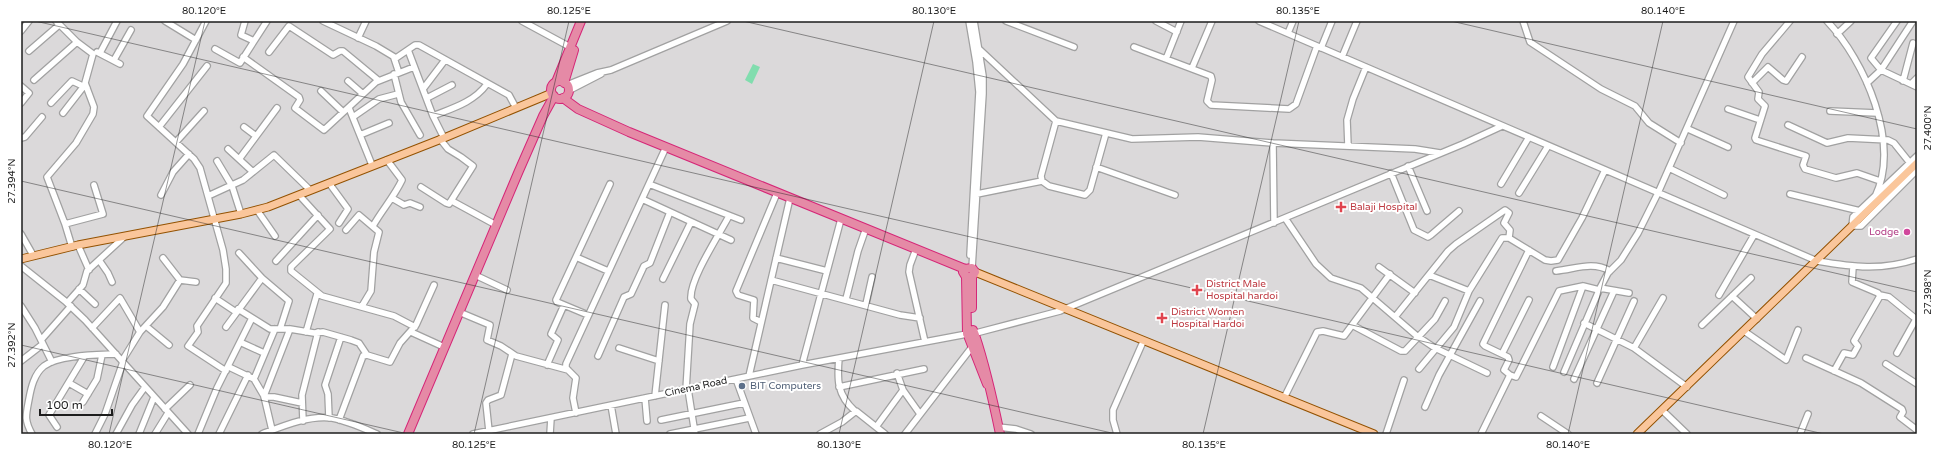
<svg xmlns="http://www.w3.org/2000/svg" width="1938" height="455" viewBox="0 0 1938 455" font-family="'Varela Round',sans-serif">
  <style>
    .residential { fill: #dbd9da }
    .pitch { fill: #81ddae }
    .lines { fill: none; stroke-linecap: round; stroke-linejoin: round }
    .minor-casing { stroke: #a1a1a1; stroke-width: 8 }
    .major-casing { stroke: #935202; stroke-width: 9 }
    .highway-casing { stroke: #d52677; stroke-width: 10 }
    .minor { stroke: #fff; stroke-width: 5.5 }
    .major { stroke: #fac69b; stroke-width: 7 }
    .highway { stroke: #e58aa6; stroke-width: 8 }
    .ticks { fill: none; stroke: #1d1d1d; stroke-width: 1; stroke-opacity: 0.45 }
    .health-dot { fill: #e0444e; stroke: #fff; stroke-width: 1.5 }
    .hotel-dot { fill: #d1479c; stroke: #fff; stroke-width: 1.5 }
    .service-dot { fill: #5c6f8a; stroke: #fff; stroke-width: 1.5 }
    .labels { text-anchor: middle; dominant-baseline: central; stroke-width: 4; stroke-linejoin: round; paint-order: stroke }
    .health-label { font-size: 10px; fill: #be3a42; stroke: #fff; text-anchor: start }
    .hotel-label { font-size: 10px; fill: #b23c85; stroke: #fff; text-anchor: end }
    .service-label { font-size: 10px; fill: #4e5e75; stroke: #fff; text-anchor: start }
    .street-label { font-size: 10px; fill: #1d1d1d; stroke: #fff }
    .neatline { fill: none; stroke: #1d1d1d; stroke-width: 1.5 }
    .ticks-label { font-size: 10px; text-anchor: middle; fill: #1d1d1d }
  </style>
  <rect width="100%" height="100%" fill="#eee9e2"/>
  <path class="residential" d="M21,21h1896v413h-1896z"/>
  <path class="pitch" d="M753,64l7,3 -8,17 -7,-4z"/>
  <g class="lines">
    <g class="minor-casing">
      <path id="minor" d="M56,21l21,21 16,12 -8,29 9,24 -1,7 -17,29 -29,34 18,47 7,23
        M165,21l31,19
        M206,21l-23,43 -36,52 47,43 6,9 23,82 3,19v14l-29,43 1,6 -10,14 38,25
        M245,21l-4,14 13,6
        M323,21l53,25 20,12 19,-13h4l90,50 7,13
        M522,21l48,26
        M969,21l7,41 3,30 -9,163
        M1006,21l68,26
        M1156,21l21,11
        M1259,21l558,240c36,6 64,10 100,-2
        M1523,21l7,21 71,47 34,17 14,17 32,20
        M1790,21l-28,33 -14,23 11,15 -1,7 7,7 -10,32 1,2 50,16 -3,9 2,4 31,9 21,-5 23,8
        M1827,21c38,40 74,122 48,176
        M1897,21l-26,37 10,12 36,17
        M21,31l8,-10
        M1288,33l5,-12
        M1837,34l14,-13
        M358,38l8,-17
        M1134,47l77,29 1,4 -5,21 4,4 78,4 7,-5 21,-58
        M1321,48l11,-27
        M215,49l25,14 27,-42
        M979,49l77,72 76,18 66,-2 75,6 142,6 25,4
        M408,50l25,66 11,22
        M29,51l30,-26
        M97,52l23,12
        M269,52l20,-26 44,29 7,-4h3l35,29
        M100,53l17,-32
        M243,57l56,40 1,3 -5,8 29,22 52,-48 38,-15
        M1342,57l15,-36
        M394,58l5,15
        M1166,59l15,-38
        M114,60l17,-30
        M1192,68l20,-47
        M394,74l7,28 19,33
        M34,80l43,-38
        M348,81l15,13
        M1903,81l10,-38
        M1752,83l16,-16 15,13 3,1 16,-24
        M1867,83l14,-13 32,-49
        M1911,84l6,-6
        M567,85l30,-12 14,-3 116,-49
        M21,86l8,7 -8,10
        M423,89l22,-29
        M321,91l22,21
        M568,91l33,-17
        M427,98l25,-13
        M51,103l21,-22 15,7
        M349,108l23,57
        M1728,109l32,11
        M1830,111l47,2
        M63,113l21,-27
        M433,116c20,-8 41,-14 54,-32
        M353,117l26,-18 19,-5
        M1056,121l-15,55 1,5 7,5 36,9 5,-5 16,-57
        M1788,125l39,18 21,-5 40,2 6,3 16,20
        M159,127l48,-61
        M244,127l12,9
        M1688,129l40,18
        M360,135l29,-12
        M21,138l4,-1 17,-20
        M176,142l28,-31
        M1273,143l1,80
        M1348,146l-1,-26 6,-21 13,-32
        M228,149l25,23
        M1917,156l-64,61 -1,9h9l56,-56
        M240,158l37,-50
        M217,161l15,25 9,28
        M1408,166l19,45
        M1096,167l79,28
        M1669,168l55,27
        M1391,173l23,57 14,7 3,-2 28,-24
        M329,183l19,26 -9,14
        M649,184l92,36
        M1501,184l28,-47
        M421,187l25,16 3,1 24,-38 -12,-9 -13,-8 -8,-10
        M1519,193l29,-47
        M977,194l65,-13
        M1790,194l70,17
        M161,195l12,-23 16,-18
        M299,195l31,34 -39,38v4l31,25 72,20 21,11
        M208,196l35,-16 31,-25 36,35
        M392,198l12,7 6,-2 10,4
        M642,199l89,41
        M452,201l44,24
        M257,210l18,26
        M1285,218l31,46 15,14 30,10 56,48 18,12 52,25
        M65,224l38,-10 -9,-29
        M373,226c9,-16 21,-29 29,-46l-15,-20
        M346,230l13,-15 20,17 -5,20 -3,39 -9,15
        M21,234l12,21
        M78,245l11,25
        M916,249l-6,16 -1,7 16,70
        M239,253l23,25 27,23 -9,28
        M576,257l32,14
        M163,258l17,22
        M776,258l51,13
        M99,260l9,13 4,9
        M276,261l42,-46
        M21,266l44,35 20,19 103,114
        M1379,267l36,26
        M972,268l11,-174v-18l-9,-55
        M1556,271c20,-2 36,-10 54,0
        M475,275l32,15
        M1429,275l40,16
        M663,279l28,-57
        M771,280l129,35 20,3
        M1600,288l29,5
        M79,289l16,15
        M1719,295l35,-60
        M1880,295l9,2 27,22 -19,34
        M1732,296l25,23
        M215,298l21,14
        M846,299l12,-48 8,-23
        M67,303l16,-18 4,-14 37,-34
        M866,304l6,-27
        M21,306l14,22 17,34
        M238,309l32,20h20l24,4 9,-1 28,8 8,3 8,12
        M459,312l31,13 -3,15 14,6 15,10 52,14
        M588,315l-31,-13 -1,-2 54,-116
        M1395,317l53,-66 8,-7 49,-34 4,3 -5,10 6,7 -1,8
        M761,322l-8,-4 1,-18 -16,-5 -2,-4 41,-98
        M1584,323l50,25 53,39
        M1352,325l49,26h4l30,-32 10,-18
        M1702,325l49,-47
        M146,326l23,19
        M226,327l36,-49
        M92,328l28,-30 20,34
        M1744,331l42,29 12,-30
        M306,332l11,-38
        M411,332l33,15
        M976,333l84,-22 403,-167 39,-18
        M41,340l30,-34
        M242,343l22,10
        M619,348l40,13
        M1634,348l29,-50
        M1502,354l27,-54
        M598,356l26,-59 7,-3 13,-28 6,-3 20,-51
        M839,358c-2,22 -2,37 16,53
        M1806,358l55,25 41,26 1,3 -3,5 17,13
        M21,361l22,-17
        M122,361l18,-29 23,-25 17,-27 16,2
        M1886,364l31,20
        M547,365l11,-25 -7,-6 13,-29
        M802,365l39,-146
        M229,367l25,12 10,17 8,34
        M1553,367l30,-81
        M1419,369l35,-42 15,-36 33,-53h7l36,22 6,1 7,-1 24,-42 23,-48
        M1834,371l10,-18 9,2 5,-9 -4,-5 26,-45 -2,-3 -26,-11 1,-15
        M1564,372l36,-84 8,-15 13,-13 17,-27 20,-40 76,-172
        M897,373l6,17 17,24
        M1510,375l-6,-5 5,-10 -1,-3 -23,-11 -2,-2 46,-94
        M749,376l41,-178
        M254,379l21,-50
        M736,379l20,55
        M1574,379l40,-88
        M69,383l19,11
        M1597,383l37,-82
        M839,387l85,-18
        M688,389l7,45
        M686,390l4,-66 5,-20 -4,-5c-2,-19 28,-64 38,-83
        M264,396l26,-67
        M655,396l10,-91
        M264,397h10l28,6
        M645,398l2,23
        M1284,398l33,-66 6,-1 21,5 46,-62
        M83,402l14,-23 5,-24
        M611,405l5,29
        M1425,407l14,-32 41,-74
        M165,409l25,-24
        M1662,410l25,24
        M576,413l-3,-15 3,-20 -10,-10v-4l100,-217
        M1541,416l27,18
        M329,418l-1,-24 -3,-9 16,-48
        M339,420l24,-64 4,-1 23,7 10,-19 16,-18 18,-40
        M661,420l83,-17
        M303,421l-1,-26 16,-63
        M57,427l-8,-12 35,-58
        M876,427l27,-37
        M998,427l18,2 15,5
        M489,431l-3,-28 2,-3 13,-5 11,-41
        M32,434c-8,-14 -6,-19 -3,-35 2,-11 5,-25 15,-33 15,-11 53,-11 72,-12
        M95,434l10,-20 18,-52
        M116,434l16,-29 13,-18
        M139,434l15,-37
        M155,434l13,-21
        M198,434l19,-46 35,-70
        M219,434l29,-59
        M262,434c21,-8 47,-19 70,-16 16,3 31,10 45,16
        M473,434l329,-69 165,-31
        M550,434l1,-16
        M670,434l79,-16
        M820,434l22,-12 14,-11 29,23
        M905,434l67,-87
        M1117,434l-4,-14v-10l29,-66
        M1386,434l18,-54
        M1481,434l29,-59 6,2 43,-86 24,-5 16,4
        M1800,434l8,-20"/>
    </g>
    <g class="major-casing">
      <path id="major" d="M21,259l57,-14 163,-31 27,-7 176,-69 108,-45
        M975,272l399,162
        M1637,434l280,-271"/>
    </g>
    <g class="highway-casing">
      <path id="highway" d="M551 90a9 9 0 1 1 18 0a9 9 0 1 1-18 0Z
        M556,82l25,-61
        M564,83l10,-33
        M563,98l15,11 51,23 336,137 7,-1 3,4 -3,5h-6l-3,-5 2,-3
        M966,277l1,57 4,4 4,-3 -2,-5 -6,2
        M972,308v-31
        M975,335c11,33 18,65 25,99
        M969,338l18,46
        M408,434l110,-261 25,-57 11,-20"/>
    </g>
    <use href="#minor" class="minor"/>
    <use href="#major" class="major"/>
    <use href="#highway" class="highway"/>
  </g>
  <path class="ticks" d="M35,21l1789,413M743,21l1174,271M1451,21l466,108M21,181l1095,253M21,345l387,89M109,434l96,-413M474,434l95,-413M839,434l95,-413M1203,434l96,-413M1568,434l95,-413"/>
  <g class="health-dot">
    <path d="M1339 201h4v4h4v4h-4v4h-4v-4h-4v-4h4z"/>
    <path d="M1195 284h4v4h4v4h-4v4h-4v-4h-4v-4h4z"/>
    <path d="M1160 312h4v4h4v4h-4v4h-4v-4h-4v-4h4z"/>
  </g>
  <circle class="hotel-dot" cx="1907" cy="232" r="4"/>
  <circle class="service-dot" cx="742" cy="386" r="4"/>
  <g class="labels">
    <g class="health-label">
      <text x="1350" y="207">Balaji Hospital</text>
      <text x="1206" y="284">District Male<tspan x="1206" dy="12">Hospital hardoi</tspan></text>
      <text x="1171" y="312">District Women<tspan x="1171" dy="12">Hospital Hardoi</tspan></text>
    </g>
    <g class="hotel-label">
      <text x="1899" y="232">Lodge</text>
    </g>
    <g class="service-label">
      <text x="750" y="386">BIT Computers</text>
    </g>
    <g class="street-label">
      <text transform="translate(696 387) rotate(-12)">Cinema Road</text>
    </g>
  </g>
  <rect width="1938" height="455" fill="none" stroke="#ffffff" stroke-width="44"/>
  <path d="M40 409v6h72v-6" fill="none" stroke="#1d1d1d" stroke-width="2"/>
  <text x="46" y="409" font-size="12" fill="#1d1d1d" stroke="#ffffff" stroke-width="3" paint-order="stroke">100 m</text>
  <rect x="22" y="22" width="1894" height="411" class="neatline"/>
  <g class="ticks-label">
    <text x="204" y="14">80.120°E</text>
    <text x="569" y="14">80.125°E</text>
    <text x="934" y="14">80.130°E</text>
    <text x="1298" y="14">80.135°E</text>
    <text x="1663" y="14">80.140°E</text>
    <text transform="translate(1927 128) rotate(-90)" y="4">27.400°N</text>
    <text transform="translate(11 181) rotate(-90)" y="4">27.394°N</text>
    <text transform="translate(1927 292) rotate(-90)" y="4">27.398°N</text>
    <text transform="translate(11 345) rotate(-90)" y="4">27.392°N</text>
    <text x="110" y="448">80.120°E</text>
    <text x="474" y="448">80.125°E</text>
    <text x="839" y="448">80.130°E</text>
    <text x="1204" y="448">80.135°E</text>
    <text x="1568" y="448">80.140°E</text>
  </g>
</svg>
